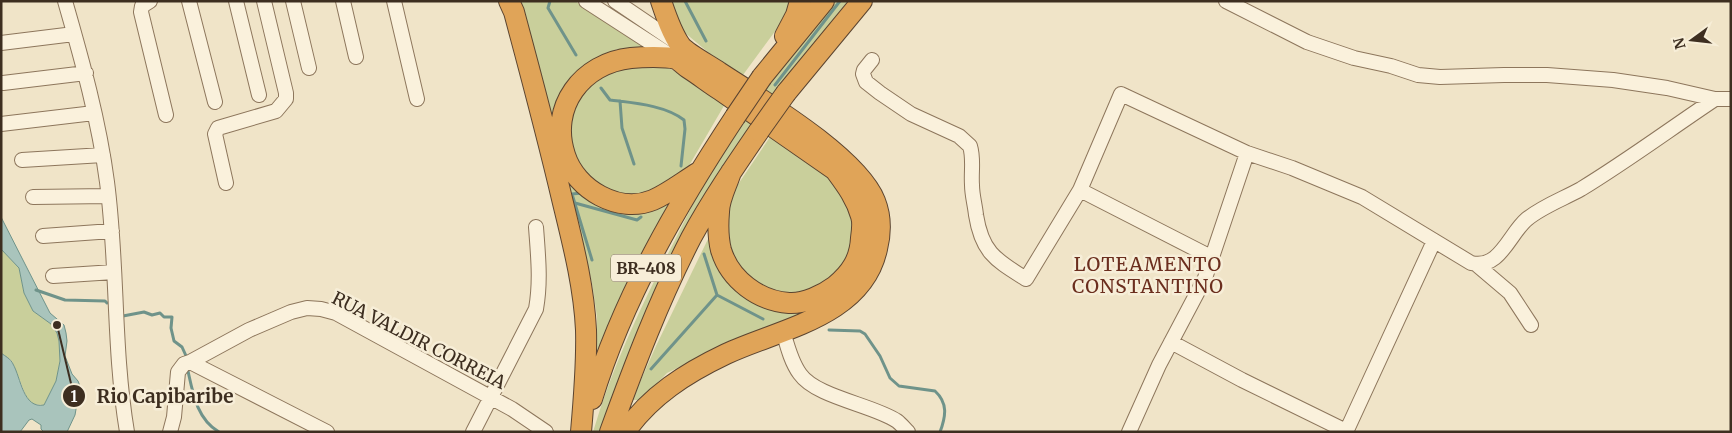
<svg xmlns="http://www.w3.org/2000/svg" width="1732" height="433" viewBox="0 0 1732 433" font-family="Merriweather,serif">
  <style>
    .green { fill: #c9cf9b }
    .water { fill: #a9c4bc; stroke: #6f938a }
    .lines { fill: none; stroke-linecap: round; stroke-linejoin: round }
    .stream { stroke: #6f938a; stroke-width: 3 }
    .minor-casing { stroke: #8d765c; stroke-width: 16 }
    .highway-casing { stroke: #5b4430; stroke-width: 22 }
    .minor { stroke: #faf1dc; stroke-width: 14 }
    .highway { stroke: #e0a458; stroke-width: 20 }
    .highway-bridge-casing { stroke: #5b4430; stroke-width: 22; stroke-linecap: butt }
    .highway-bridge { stroke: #e0a458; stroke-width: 20 }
    .labels { text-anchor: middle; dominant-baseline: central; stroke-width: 5; stroke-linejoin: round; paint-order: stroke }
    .shield { fill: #f7eed8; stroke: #756857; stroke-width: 1 }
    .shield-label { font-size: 16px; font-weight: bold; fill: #3d2e20 }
    .street-label { font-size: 18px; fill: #3d2e20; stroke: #f7eed8 }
    .neighbourhood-label { font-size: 19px; letter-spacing: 1px; fill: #6b2e1e; stroke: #f7eed8 }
    .leader { fill: none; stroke: #3d2e20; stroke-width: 2 }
    .callout-dot { fill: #3d2e20; stroke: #f7eed8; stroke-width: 2 }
    .mark-label { font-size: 15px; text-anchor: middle; font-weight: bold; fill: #fff }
    .callout-label { font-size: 19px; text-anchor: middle; font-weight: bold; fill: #3d2e20; stroke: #f7eed8; stroke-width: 5; stroke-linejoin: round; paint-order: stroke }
  </style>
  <rect width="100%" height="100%" fill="#f0e4c8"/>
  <path class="green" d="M518,1h57l72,47 -30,1 -27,13 -24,24 4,90 85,33 21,-7 -80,163 1,-48 -5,-34z
    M669,1h125l-7,14 -47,64 -62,-52z
    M833,1h15l-79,101 -10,-6z
    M659,64l25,11 41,29 -42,72 -39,22 -45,-10 -27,-31 -3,-42 24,-38 9,-6z
    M741,116l16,8 -153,308h-11c20,-68 50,-130 82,-192 21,-42 42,-84 66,-124z
    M770,137l63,44 19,28 4,37 -30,43 -45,9 -50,-33 -9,-57z
    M709,237c2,8 3,18 6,26 11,27 48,51 77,50 10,0 20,-3 30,-5l-114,45 -41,20 -26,27h-9l24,-54z
    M1,249l18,19 5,25 9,18 18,13 6,9 2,8 1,20 -4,20 -12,24 -12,-1 -6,-8 -14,-35 -11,-8z"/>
  <path class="water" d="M1,217l49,96 14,12 2,8 1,8 -2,15 7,18 6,7 2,5 -5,29 -8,17h-23l-3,-3v-4l-9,-6 -3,1 -9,12h-19v-79c4,3 10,6 12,11 8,14 10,45 31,41l12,-24 4,-20 -1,-20 -2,-8 -6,-9 -18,-13 -9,-18 -5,-25 -18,-19z"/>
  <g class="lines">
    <path class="stream" d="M550,1l-2,7 28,47
      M685,1l21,40
      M775,85l65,-84
      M601,88l9,12c23,3 55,5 74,20l1,9 -4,37
      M620,101l2,27 12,36
      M582,193l-10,1 20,66
      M575,203l62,17 4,-3
      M704,254l13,41 46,24
      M36,290l29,10 40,1 2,2
      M123,316l21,-4 8,3 8,-2 4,4h8l-1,11 3,13 8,6 5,11
      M829,330l31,1 5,3 15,22 10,22 9,8 36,5c13,12 11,25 5,41
      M651,369l66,-74
      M188,371c5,23 9,48 31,61"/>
    <g class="minor-casing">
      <path id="minor" d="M65,1c17,59 34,120 42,181 11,84 6,166 20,250
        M150,1l-8,5 -1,6 25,103
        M189,1l26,101
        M236,1l23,94
        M293,1l16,67
        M343,1l13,56
        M394,1l23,98
        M586,1l85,55
        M615,1l62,42
        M1226,1l81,41 47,16 37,8 27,9 22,2 64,-2h43l66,5 54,8 48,11h16
        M1,43l73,-9
        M872,60l-8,10 -1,4 3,8 14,11 31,21 48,22 11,10c4,13 1,25 2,39 0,10 3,20 4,30 6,38 20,45 50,64l54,-89 41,-96 126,59 45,15 70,29 109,66c29,7 38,-29 56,-44 16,-13 36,-20 54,-30 46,-28 89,-60 134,-90
        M3,83l83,-10
        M1,124l93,-11
        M22,160l81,-5
        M226,183l-11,-49 3,-6 58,-17 10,-12v-6l-22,-92
        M1080,190l131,67
        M33,197l75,-1
        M43,236l69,-5
        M1477,265l33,28 21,32
        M53,276l61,-4
        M783,331c4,14 8,31 17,43 16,23 73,31 97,47 4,3 7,7 11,11
        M1171,342l71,38 104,51
        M190,362l59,-32 42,-18 16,-4 14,1 15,4 176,96 34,23
        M170,432l4,-15 4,-45 6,-8 6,-2 137,70
        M473,432l63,-123c5,-28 2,-54 0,-82
        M1129,432l30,-67 46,-87 42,-125
        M1346,432l88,-191"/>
    </g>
    <g class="highway-casing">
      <path id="highway" d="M509,1l5,11c17,63 34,127 49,191 10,41 21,84 23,127 1,34 -2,68 -5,102
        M785,36l11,-21 4,-14
        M762,77l62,-76
        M786,93l76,-92
        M699,172c-15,9 -30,21 -46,28 -34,14 -77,-10 -88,-45 -16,-48 17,-92 66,-97 10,-1 35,-2 45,1 4,2 9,7 12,9 11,7 21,15 32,22 38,26 76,53 115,80 11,15 21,28 26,46 2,6 1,15 0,22 -1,21 -10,35 -26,48 -12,9 -31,18 -46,17 -30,-2 -59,-23 -68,-53 -3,-12 -3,-26 -2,-38 0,-13 8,-27 12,-40
        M592,399c31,-101 85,-194 143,-282
        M610,432c24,-66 49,-132 81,-194 20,-37 44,-72 68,-107
        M625,432c25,-36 61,-59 101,-78 53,-25 136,-37 151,-105 4,-16 4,-33 -2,-48 -18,-45 -115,-102 -156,-129 -10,-7 -31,-18 -38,-26 -9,-12 -15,-30 -20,-45"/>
    </g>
    <use href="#minor" class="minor"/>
    <use href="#highway" class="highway"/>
    <g class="highway-bridge-casing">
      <path id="highway-bridge" d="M735,117l27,-40
        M759,131l27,-38"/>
    </g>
    <use href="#highway-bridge" class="highway-bridge"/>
  </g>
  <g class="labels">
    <rect class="shield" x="611" y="254.5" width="70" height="27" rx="4"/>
    <g class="shield-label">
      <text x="646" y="268">BR-408</text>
    </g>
    <g class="street-label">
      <text transform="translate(419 340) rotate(27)">RUA VALDIR CORREIA</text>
    </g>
    <g class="neighbourhood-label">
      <text x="1148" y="264">LOTEAMENTO<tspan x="1148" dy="22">CONSTANTINO</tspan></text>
    </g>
  </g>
  <path class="leader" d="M57 325L74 396"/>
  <g class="callout-dot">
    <circle cx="57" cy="325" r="5"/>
    <circle cx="74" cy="396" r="12"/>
  </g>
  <g class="mark-label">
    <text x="74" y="402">1</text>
  </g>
  <g class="callout-label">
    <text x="165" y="403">Rio Capibaribe</text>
  </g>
  <rect width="1732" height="433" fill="none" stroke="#3d2e20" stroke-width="5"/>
  <g transform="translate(1692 40) rotate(255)" stroke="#f7eed8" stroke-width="4" paint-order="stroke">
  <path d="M0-4L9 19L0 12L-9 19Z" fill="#3d2e20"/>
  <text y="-8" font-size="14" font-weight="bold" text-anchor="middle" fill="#3d2e20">N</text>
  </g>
</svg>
